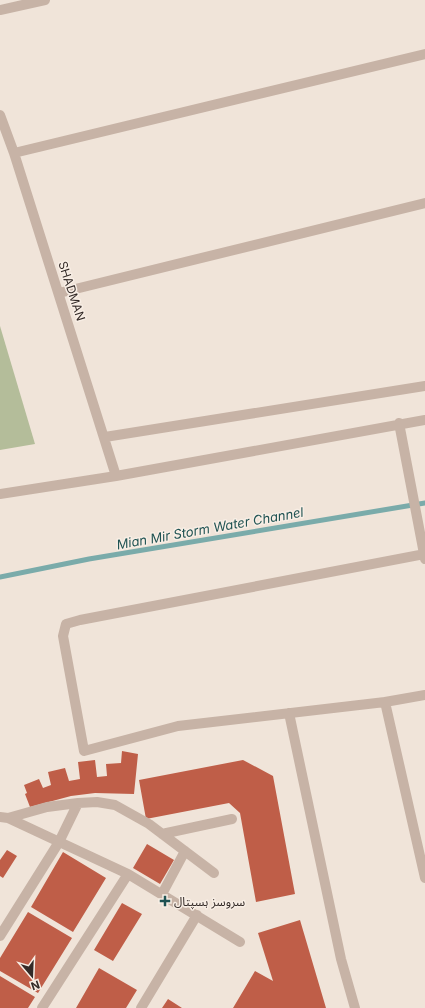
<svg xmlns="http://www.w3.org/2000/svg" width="425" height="1008" viewBox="0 0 425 1008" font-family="Inter,'Noto Sans Arabic',sans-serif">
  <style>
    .green { fill: #b4bd9a }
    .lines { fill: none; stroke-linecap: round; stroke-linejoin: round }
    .stream { stroke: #7aabaa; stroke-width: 5 }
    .building { fill: #bf5e48 }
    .minor { stroke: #c7b3a6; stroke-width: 10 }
    .poi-dot { fill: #1f5252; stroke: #f8eee5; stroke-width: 1.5 }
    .labels { text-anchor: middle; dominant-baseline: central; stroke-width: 3; stroke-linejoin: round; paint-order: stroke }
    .street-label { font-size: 12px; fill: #332a27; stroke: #f8eee5 }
    .poi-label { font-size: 12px; fill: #332a27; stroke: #f8eee5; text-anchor: start }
    .water-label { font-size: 13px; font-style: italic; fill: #1f5252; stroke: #f8eee5 }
  </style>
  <rect width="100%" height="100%" fill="#f0e4d9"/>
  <path class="green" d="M0,326l35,118 -35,6z"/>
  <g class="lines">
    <path class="stream" d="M0,577l89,-18 336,-56"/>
  </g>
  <path class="building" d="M122,751l16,3 -4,40 -39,-1 -24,3 -41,11 -5,-13 2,-1 -3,-8 15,-6 4,9 8,-3 -3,-13 17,-4 4,13 11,-2 -2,-17 17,-2 2,17 10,-1 -1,-12 15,-1z
    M243,760l30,16 22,118 -39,8 -16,-89 -11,-10 -83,16 -7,-39z
    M147,844l27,16 -14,24 -27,-16z
    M7,850l10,6 -14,22 -3,-2v-16z
    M63,852l43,26 -33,54 -42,-25z
    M122,903l20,11 -29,47 -19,-11z
    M28,912l44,26 -34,55 -38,-22v-13z
    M300,920l26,88h-93l22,-37 18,10 -15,-48z
    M99,968l38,22 -11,18h-50z
    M0,976l35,21 -7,11h-28z
    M168,999l14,9h-20z"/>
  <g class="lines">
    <path class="minor" d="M0,10l45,-10
      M0,115l14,38 102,323
      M14,153l411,-99
      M59,293l366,-90
      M399,423l26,136
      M105,437l320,-51
      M0,494l116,-18 309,-56
      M425,554l-345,66 -14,4 -3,12 21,115 94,-25 207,-24 40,-7
      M385,702l40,176
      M289,713l52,246 14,49
      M0,817l8,1 39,-11 31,-4 19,-1 18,3 34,19 65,49
      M8,818l120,56 112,68
      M162,834l70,-15
      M162,894l23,-43
      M0,936l59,-94 19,-39
      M42,1008l86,-134
      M141,1008l56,-93"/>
  </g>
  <path class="poi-dot" d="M163 895h4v4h4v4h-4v4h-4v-4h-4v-4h4z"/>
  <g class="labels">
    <g class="street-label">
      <text transform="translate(72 291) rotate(72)">SHADMAN</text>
    </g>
    <g class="poi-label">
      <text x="174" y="901">سروسز ہسپتال</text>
    </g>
    <g class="water-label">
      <text transform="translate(210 528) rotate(-10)">Mian Mir Storm Water Channel</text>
    </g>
  </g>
  <g transform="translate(32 976) rotate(161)" stroke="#f8eee5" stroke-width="3" paint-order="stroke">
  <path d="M0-3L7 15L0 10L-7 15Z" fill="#332a27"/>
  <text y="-6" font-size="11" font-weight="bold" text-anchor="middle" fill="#332a27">N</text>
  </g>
</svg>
